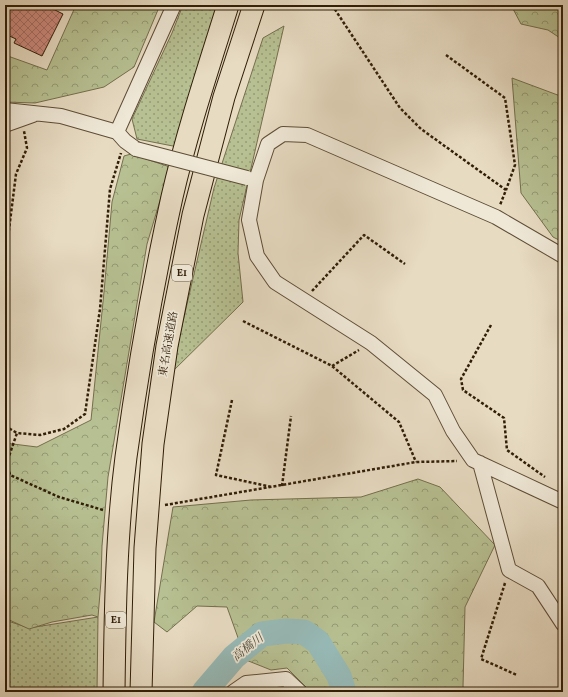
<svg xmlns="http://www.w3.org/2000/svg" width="568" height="697" viewBox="0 0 568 697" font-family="Vollkorn,'Noto Serif JP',serif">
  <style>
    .grass { fill: url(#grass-dots); stroke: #746f4d }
    .forest { fill: url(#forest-crowns); stroke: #746f4d }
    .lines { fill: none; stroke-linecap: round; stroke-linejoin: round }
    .river { stroke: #97bab7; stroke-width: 25 }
    .building { fill: url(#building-cross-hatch); stroke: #301e08 }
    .minor-casing { stroke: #5e4d36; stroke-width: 16 }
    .highway-casing { stroke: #301e08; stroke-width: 23 }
    .path { stroke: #301e08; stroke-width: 2.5; stroke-dasharray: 3 2; stroke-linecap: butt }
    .minor { stroke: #efe8d7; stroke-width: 14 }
    .highway { stroke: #e7dbc2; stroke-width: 21 }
    .minor-bridge-casing { stroke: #5e4d36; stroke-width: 16; stroke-linecap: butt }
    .minor-bridge { stroke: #efe8d7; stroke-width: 14 }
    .labels { text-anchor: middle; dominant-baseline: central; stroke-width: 3.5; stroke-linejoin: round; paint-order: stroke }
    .shield { fill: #efe8d7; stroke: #695b46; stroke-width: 1 }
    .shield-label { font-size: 10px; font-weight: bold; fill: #301e08 }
    .street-label { font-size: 11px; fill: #301e08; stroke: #efe8d7 }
    .water-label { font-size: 12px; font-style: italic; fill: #4f4d3d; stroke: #efe8d7 }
  </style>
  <defs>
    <pattern id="grass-dots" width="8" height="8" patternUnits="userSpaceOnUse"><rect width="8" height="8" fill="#b7c092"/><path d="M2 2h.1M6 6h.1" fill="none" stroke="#959b75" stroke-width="1.8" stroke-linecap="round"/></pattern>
    <pattern id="forest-crowns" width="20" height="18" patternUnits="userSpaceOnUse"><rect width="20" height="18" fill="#b7c092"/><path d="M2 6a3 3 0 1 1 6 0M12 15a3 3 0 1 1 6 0" fill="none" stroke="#959b75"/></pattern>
    <pattern id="building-cross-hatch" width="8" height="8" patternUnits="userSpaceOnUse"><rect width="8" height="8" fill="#cd8a7e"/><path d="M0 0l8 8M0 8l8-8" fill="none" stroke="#a77065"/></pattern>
  </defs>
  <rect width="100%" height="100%" fill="#e7dbc2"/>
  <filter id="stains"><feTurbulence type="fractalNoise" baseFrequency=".005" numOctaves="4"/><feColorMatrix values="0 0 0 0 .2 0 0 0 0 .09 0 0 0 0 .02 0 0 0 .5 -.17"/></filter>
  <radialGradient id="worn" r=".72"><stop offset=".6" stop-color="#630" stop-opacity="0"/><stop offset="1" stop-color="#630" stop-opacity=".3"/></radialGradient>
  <path class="grass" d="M183,5h37l-42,142 -41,-8 -5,-20 40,-86z
    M284,26l-45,194 -1,33 5,49 -72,71 43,-185 49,-150z
    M98,617l-1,75h-71l-21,-2v-70l24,8z"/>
  <path class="forest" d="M76,5h84l-26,62 -30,20 -69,16 -30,-1v-47l42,15z
    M511,5h52v35l-15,-10 -27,-6z
    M512,78l51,19v145l-10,-5 -32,-44z
    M131,154l39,13 -23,77 -39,233 -6,69 -1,35 -3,36 -6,-2 -40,7 -23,7 -24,-11v-175l32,4 54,-27 13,-128 8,-90 12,-46z
    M418,479l22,8 55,58 -30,62 -2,80 12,5h-164l-24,-24 -16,2 -25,-10 -19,-53 -30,-1 -30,26 -13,-10 19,-115 78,-7 110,-3z"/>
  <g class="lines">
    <path class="river" d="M204,692l30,-35 28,-23 24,-3 18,1 14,10 21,34 5,16"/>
  </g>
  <path class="building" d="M5,5h40l18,9 -21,42 -28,-13 2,-4 -11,-5z"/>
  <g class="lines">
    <g class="minor-casing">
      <path id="minor" d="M5,110l56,6 56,16 57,-127
        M5,125l28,-10
        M117,132l8,9 11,8
        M563,256l-67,-39 -189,-82 -24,-1 -15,10 -12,36 -7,40 8,36 18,26 96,61 64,52 18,36 20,29 90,42
        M480,463l29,107 29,16 25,38
        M233,692l13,-9 40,-4 14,13"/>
    </g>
    <g class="highway-casing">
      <path id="highway" d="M114,692c1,-78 2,-157 12,-235 12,-87 27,-174 46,-260 15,-65 36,-128 56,-192
        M141,692l4,-144 8,-104 14,-98 26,-131 31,-118 30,-92"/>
    </g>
    <path class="path" d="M332,5l68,103 21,21 85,61 -6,15
      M446,55l59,43 10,67 -9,25
      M5,261l11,-87 11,-26 -3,-17
      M312,291l52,-56 41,29
      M243,321l89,45 67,56 17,40
      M491,325l-30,54 2,11 41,28 3,32 38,27
      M332,366l27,-16
      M232,400l-16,75 56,12
      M5,426l12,7
      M282,486l9,-70
      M165,505l251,-43 41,-1
      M103,510l-44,-13 -49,-22 -3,-13 10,-29 23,2 24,-6 21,-15 15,-105 10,-120 11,-36
      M505,583l-24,76 36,16"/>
    <use href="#minor" class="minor"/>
    <use href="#highway" class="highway"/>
    <g class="minor-bridge-casing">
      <path id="minor-bridge" d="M136,149l111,29"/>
    </g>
    <use href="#minor-bridge" class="minor-bridge"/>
  </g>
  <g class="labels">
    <g class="shield">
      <rect x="172" y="265" width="20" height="16" rx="3"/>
      <rect x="106" y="612" width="20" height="16" rx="3"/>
    </g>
    <g class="shield-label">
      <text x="182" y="273">E1</text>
      <text x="116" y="620">E1</text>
    </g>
    <g class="street-label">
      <text transform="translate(169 344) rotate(-80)">東名高速道路</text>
    </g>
    <g class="water-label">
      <text transform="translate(248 648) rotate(-38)">高橋川</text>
    </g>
  </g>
  <rect width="568" height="697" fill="none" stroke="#e7dbc2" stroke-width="20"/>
  <rect x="6" y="6" width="556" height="685" fill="none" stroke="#301e08" stroke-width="2"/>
  <rect x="10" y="10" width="548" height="677" fill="none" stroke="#301e08"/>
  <rect width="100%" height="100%" filter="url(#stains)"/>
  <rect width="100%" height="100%" fill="url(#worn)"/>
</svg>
